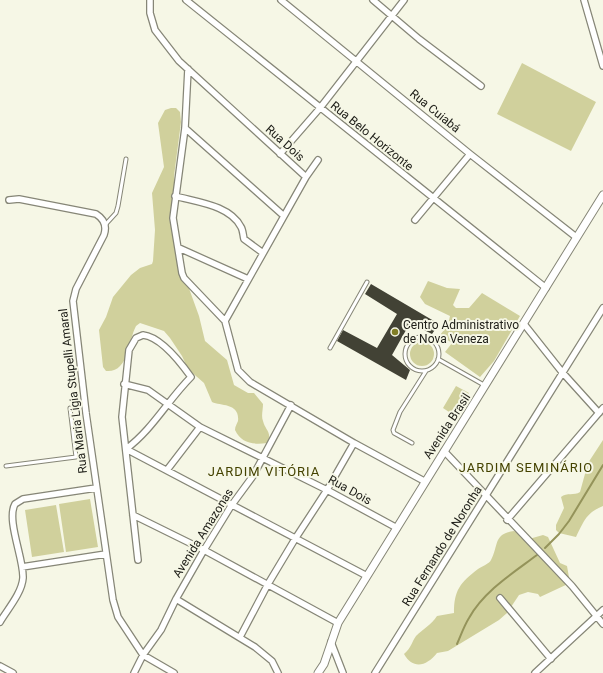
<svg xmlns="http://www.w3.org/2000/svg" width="603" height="673" viewBox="0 0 603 673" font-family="Roboto,sans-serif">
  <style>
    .green { fill: #d0d09c }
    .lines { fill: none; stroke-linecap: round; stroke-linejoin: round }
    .stream { stroke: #94935a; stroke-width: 2 }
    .building { fill: #424235 }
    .service-casing { stroke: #868677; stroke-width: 5 }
    .minor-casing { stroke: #868677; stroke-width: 8 }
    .tertiary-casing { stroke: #868677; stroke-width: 9 }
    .service { stroke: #fff; stroke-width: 3 }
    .minor { stroke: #fff; stroke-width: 5.5 }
    .tertiary { stroke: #fff; stroke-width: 7 }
    .poi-dot { fill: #817e26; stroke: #f6f7e6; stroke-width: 1.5 }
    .labels { text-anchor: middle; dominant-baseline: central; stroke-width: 4; stroke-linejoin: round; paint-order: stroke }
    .street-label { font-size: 12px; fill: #20201a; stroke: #f6f7e6 }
    .poi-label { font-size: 12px; fill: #20201a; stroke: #f6f7e6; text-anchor: start }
    .neighbourhood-label { font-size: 13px; letter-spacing: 1px; fill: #444200; stroke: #f6f7e6 }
  </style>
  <rect width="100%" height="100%" fill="#f6f7e6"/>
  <path class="green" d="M522,63l74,39 -25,49 -74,-37z
    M171,108h5l4,4 1,10 -7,54 2,37 -2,34 25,69 6,25 22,19 7,25 14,8h6l9,11c0,6 -2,12 0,17 2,9 10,12 4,22 -14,2 -26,0 -32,-13 0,-4 2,-6 3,-9 2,-18 -17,-15 -26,-19l-8,-19 -16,-14 -6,-13 -12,-18 -6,-7 -24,-8 -4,3c-8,15 -7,47 -30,45l-3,-4 -4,-37 7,-13 7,-20 18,-22 9,-7 12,-4 1,-3 2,-31 -3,-37 12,-26 -6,-44 7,-13z
    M428,281l19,7 13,1 -7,16 3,3h13l13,-15 38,23 -26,45 -14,16 -35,-25 7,-9 -12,-8 8,-10 2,-9 -25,-12 -5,-7z
    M410 354a12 12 0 1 1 24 0a12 12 0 1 1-24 0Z
    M456,386l13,7 -14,23 -12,-8z
    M603,440v66c-17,7 -19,15 -27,31l-17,-4 -3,-3v-5l8,-17 -3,-11c6,-5 13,-1 19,-5l8,-29z
    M90,499l8,48 -32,5 -7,-48z
    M56,505l8,47 -32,5 -7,-47z
    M514,531l15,8 14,-4 5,2 12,26 7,3 3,17 -30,14 -2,-3 -10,-2 -9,3 -12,18 -8,7 -51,31 -11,2c-10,13 -24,17 -33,1 8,-7 7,-11 12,-18 7,-7 15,-11 21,-20l17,-3c0,-23 6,-30 24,-44 4,-3 11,-5 13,-9 8,-15 2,-26 23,-29z"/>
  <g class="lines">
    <path class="stream" d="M545,548l14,-14 10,-13 34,-56
      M457,644c4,-9 7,-18 12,-26 15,-27 44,-45 68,-63"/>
  </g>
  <path class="building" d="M371,284l68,40 -7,10 -22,-11 -18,32 18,15 -4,10 -69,-39 6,-11 34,18 20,-34 -32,-20z"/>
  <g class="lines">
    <g class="service-casing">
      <path id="service" d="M105,225l11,-12 2,-7 8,-47
        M405 354a17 17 0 1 1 34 0a17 17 0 1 1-34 0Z
        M330,348l37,-66
        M438,359l46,26
        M412,443l-18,-10 -1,-3 7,-18 26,-41
        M6,466l70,-9 -6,-49"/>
    </g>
    <g class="minor-casing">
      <path id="minor" d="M150,0v13l5,17 24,31 127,116
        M186,0l360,288
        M281,0l189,154 106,83
        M373,0l46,39 62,47
        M584,0l19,66
        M188,69l-3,59 -12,90 9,55 2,5 41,43 13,49 12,12 104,61 70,38
        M185,128l99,88
        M280,154l40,-46 84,-108
        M175,196c21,6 55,9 66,31 2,3 2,8 3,12l19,14
        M9,200l10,-1 77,15c8,5 11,12 8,21l-28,54 -3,12 13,112 27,187 5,17 25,38 31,18
        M415,220l55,-66
        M179,248l69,31
        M225,321l81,-144 12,-17
        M524,324l38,48 37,41
        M124,384l24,6 52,37 127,63 70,38
        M444,451l128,135 31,38
        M167,470l33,-43
        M133,515l71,35 134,73
        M507,520l96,-112
        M138,560l-16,-143 7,-67 7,-12 7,-3c18,2 38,28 48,42 -23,23 -39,53 -65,72l241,127
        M22,567l84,-13
        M500,598l51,61
        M176,599l79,48 17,14 6,12
        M0,622c7,-12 22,-29 23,-44 1,-19 -17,-58 -8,-74l8,-5 73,-11
        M240,637l28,-53 27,-45 32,-49 27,-47
        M331,642l12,31
        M0,666l13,7
        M134,673l9,-18 18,-25 15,-31 28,-49 27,-44 22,-30 38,-71
        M375,673l228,-365
        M535,673l68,-63"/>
    </g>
    <g class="tertiary-casing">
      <path id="tertiary" d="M318,673l6,-9 14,-41 265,-428"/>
    </g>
    <use href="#service" class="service"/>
    <use href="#minor" class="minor"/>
    <use href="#tertiary" class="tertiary"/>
  </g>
  <circle class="poi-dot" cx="395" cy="332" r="4"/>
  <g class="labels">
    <g class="street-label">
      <text transform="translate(435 111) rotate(39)">Rua Cuiabá</text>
      <text transform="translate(372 136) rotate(39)">Rua Belo Horizonte</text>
      <text transform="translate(285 143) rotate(42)">Rua Dois</text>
      <text transform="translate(73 391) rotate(-97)">Rua Maria Ligia Stupelli Amaral</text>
      <text transform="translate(447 426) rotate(-57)">Avenida Brasil</text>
      <text transform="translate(350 490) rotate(29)">Rua Dois</text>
      <text transform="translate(203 533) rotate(-58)">Avenida Amazonas</text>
      <text transform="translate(442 546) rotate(-58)">Rua Fernando de Noronha</text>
    </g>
    <g class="poi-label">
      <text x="403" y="325">Centro Administrativo<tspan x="403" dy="14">de Nova Veneza</tspan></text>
    </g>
    <g class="neighbourhood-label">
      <text x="526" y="467">JARDIM SEMINÁRIO</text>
      <text x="264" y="471">JARDIM VITÓRIA</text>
    </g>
  </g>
</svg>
